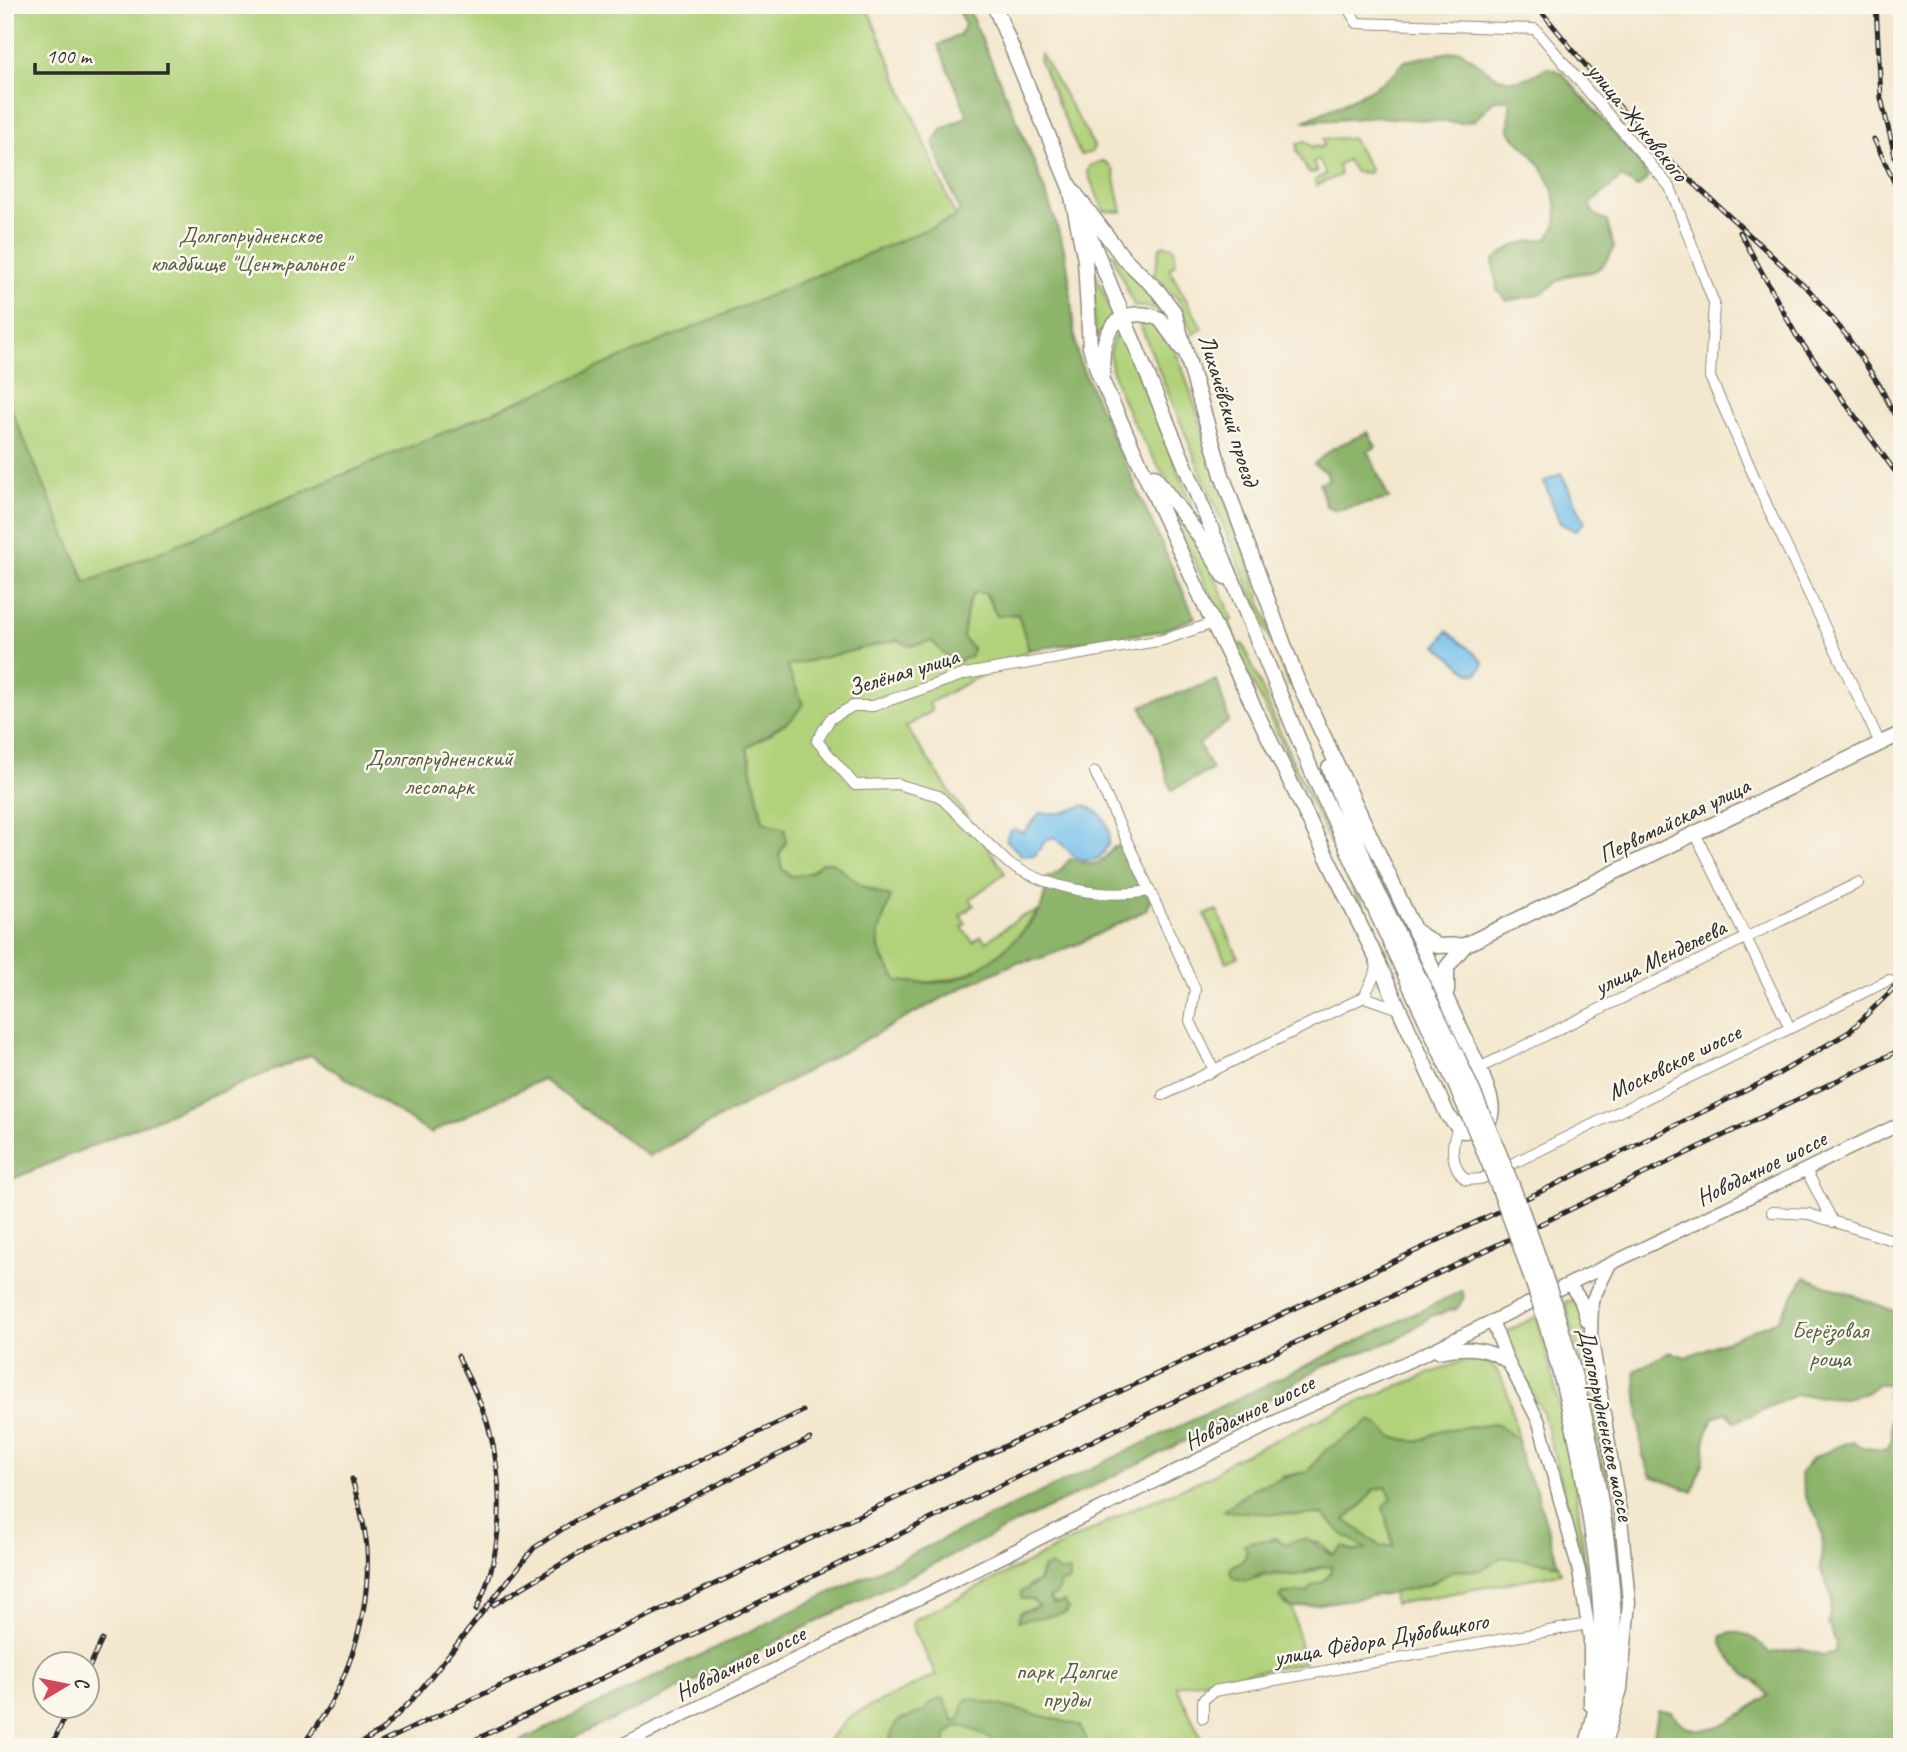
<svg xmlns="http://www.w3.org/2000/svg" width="1907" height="1752" viewBox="0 0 1907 1752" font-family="Caveat,sans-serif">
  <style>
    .green { fill: #b1d27a; stroke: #6e7e52; stroke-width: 2; fill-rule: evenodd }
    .forest { fill: #8cb46a; stroke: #5c704a; stroke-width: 2; fill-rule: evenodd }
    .water { fill: #72bfec; stroke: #4e758c; stroke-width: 2 }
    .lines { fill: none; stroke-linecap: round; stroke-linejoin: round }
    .minor-casing { stroke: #8f897c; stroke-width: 12 }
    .tertiary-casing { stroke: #8f897c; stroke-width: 15 }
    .secondary-casing { stroke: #8f897c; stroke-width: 17 }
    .minor { stroke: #fff; stroke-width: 10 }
    .tertiary { stroke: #fff; stroke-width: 12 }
    .secondary { stroke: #fff; stroke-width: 14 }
    .rail-casing { stroke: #2b2b2b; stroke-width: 5 }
    .rail { stroke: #fbf7ec; stroke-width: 2.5; stroke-dasharray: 8; stroke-linecap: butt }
    .secondary-bridge-casing { stroke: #8f897c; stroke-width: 17; stroke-linecap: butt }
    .secondary-bridge { stroke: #fff; stroke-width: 14 }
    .labels { text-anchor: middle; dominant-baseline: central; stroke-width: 5; stroke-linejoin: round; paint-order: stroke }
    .street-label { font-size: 24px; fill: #2b2b2b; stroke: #fbf7ec }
    .park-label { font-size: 24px; fill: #535d43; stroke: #fbf7ec }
  </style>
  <rect width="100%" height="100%" fill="#fbf7ec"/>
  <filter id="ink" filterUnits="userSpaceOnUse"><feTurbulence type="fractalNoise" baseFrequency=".0143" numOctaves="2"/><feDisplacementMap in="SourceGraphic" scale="14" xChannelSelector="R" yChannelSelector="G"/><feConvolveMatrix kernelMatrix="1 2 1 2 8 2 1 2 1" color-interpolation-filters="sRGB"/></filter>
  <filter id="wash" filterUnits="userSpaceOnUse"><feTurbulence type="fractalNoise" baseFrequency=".00686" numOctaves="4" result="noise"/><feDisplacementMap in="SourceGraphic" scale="28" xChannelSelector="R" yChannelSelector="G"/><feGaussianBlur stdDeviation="1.57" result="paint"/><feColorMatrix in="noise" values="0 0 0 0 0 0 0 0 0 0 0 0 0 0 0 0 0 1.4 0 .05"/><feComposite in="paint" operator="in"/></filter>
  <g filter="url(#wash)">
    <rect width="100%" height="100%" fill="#f3e7cd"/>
    <path class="green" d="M5,5h861l90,212 -870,366 -74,-171 -7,-30z
      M1041,54l53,92 -2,6 -11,3 -3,-5 -39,-91z
      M1352,138l18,31 -1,4 -14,-1 -8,-12 -9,5 2,10 -24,11 -1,-6 11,-6 -7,-14 -6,3 4,9 -8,2 -12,-23v-7l8,-3 7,6 5,-2 2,3 5,-3 -1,-6z
      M1104,161l9,8 9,43 -18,-1 -17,-39 2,-6z
      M1164,245l10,2 2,16 -7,6 33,59 -9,6 -15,-35 -24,-24 6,-28z
      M1111,252l45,42 14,23 -18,-9 -18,-2z
      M1093,267l19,48 -15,23 -3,-13z
      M1148,321c20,9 26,27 34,46l82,244 28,74h-3l-150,-363z
      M1120,329l81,198c-29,-35 -89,-127 -91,-173 0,-10 4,-18 10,-25z
      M1165,500c28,39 53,74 67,120l-3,2 10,24 4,-2 48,113 95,194 -3,3z
      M973,593h12l12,23 21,-2 11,36 -100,53 3,8 -26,16 99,146 -35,26 4,6 -14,11 6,7 -4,4 11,15 8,-6 5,6 34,-25 19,-6c-12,11 -20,26 -32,37 -31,28 -68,39 -109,33l-19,-26 -2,-64 -61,-22 -15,7h-11l-8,-7 -3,-14 7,-14 -23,-19 -16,-75 25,-14 14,-67 112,-26 12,6 22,-5 13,14 14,6 9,-56z
      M1217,910l21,47 -12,5 -21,-47z
      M1573,1300l10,13 39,256 -3,1 -28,-166 -26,-102z
      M1537,1316l35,139 15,125 -44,-167 -38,-73 3,-9z
      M1472,1357c37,4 39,55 46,83l-22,-16 -54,6 -24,12 -26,-5 -66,13 -18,21 -27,6 16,38 26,-1 21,21 23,14 -33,6 -16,-13 -32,2 -11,-6 -12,4 -13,-1 -6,19 -12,7 14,14c26,-10 36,-2 57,-7 10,-2 17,-7 28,-9v7l-8,11 -12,3 -3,6 -7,3 -18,-2 1,11 8,4 12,55 -128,23 30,61h-384l28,-31 86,-41 -24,-49 2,-6 223,-113 74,-31 21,-16 111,-52zM1041,1571l19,1 7,10h-7l-11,16 16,15 -46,7 1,-8 20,-6 -8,-7 -3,-14 9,-3z
      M1386,1487l6,11 -6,23 8,25 -13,1 -36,-27 20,-18 8,-12z
      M1502,1557l56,7 3,9 -167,31 -2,-11 38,-9 23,-13 27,-1z"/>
    <path class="forest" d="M957,5h10c32,77 70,154 94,234 13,40 8,82 18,122l116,257 -33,13 -133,19 -11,-36 -21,2 -11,-23h-13l-5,12 -5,32 10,12 -3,8 -12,4 -13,-6 -13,-14 -22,5 -12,-6 -111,26 16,38 -11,15 -45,28 16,75 22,7 1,12 -7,14 3,14 8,7c12,0 23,-3 31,-13l11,-1 31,25 28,10c-15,43 -21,46 7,84 21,3 44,4 64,-4 23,-9 66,-46 78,-67 5,-10 5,-22 7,-32l11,-5 12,-14 21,5 10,-2 13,-15 10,-3 26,56 -4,10 -66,33 -41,16 -23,4 -49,22 -318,171 -107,-77 -112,54 -120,-78 -305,127v-800l7,30 74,171 870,-366 3,-7 -26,-67 9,-14 26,-13 -30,-71 22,-10 5,-9z
      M1460,50c33,24 46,45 87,17l14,5 81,93 6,14 -11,9 -15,-11 -32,27 4,10 13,7 7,27c-19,37 -30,18 -53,31 -10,6 -16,15 -27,17 -10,2 -17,2 -27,5l-10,-11 -4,-29c15,-15 34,-21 54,-22 22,-22 3,-64 -15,-84 -7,-9 -16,-15 -23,-24l1,-31h-16l-19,20 -13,3 -83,-6 -76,5c33,-17 79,-31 102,-61z
      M1368,432l8,15 -8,4 21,48 -53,11 -10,-4 -7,-23 10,-3 -3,-8 -12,-8 19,-16z
      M1217,680l12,41 -30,23 13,26 -41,20 -16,-56 -14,-28z
      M1805,1277l97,37v433h-250l6,-36 14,1c25,40 69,2 97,-17 -17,-22 -44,-28 -48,-59 21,-9 34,1 48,17l32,-4 22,6 12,-3 1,-10 -8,-17 4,-28 -12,-29 3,-25 -4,-23 -14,-24 -5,-23 12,-14 31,-15 10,-2 12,6 22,2 5,-11 -1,-18 7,-9 -1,-7 -10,-9 2,-12h-11l-12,9 -23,5 -47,-3 -61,27 -8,-10 -14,6 -7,17 -2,25 -11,32 -42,-16 -9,-22 -7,-83 35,-19 16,5 92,-37z
      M1462,1291l2,6 -7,12 -26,7 -33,23 -77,28 -61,37 -560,275 -146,68h-46z
      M1372,1420l20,17 26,5 24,-12 54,-6 22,16 5,27 13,22 22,75 -56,-7 -22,13 -27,1 -23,13 -38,9 -100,15 -13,-10 3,-5 26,-1 3,-6 12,-4 8,-10v-6l-13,1 -19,8 -34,-2 -19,8 -13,-3 -3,-6 2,-6 12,-6 3,-9 -3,-7c9,-4 21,-2 31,-6l11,6c27,-12 27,2 47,11l10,-9 11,6 12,-3 -22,-14 -21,-21 -26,1 -74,-4 32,-24 53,-16 18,-21zM1386,1487l6,11 -9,10 11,38 -13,1 -36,-27 20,-18 8,-12z
      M1050,1566l10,6 10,-1v10l-10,2 -4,12 -7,3 3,6 13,-2 3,6 -3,5 -46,8 2,-9 18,-6 -7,-7h-10l-1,-7 17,-10 5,-14z
      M943,1698l11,23 5,-1 6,-20 5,-2 105,26 5,2 7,14 -3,7c-24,0 -54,5 -77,-1 -20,-6 -29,-18 -50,-20l-10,8 -3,13h-60l5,-4c5,-26 12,-24 35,-31l6,-9z"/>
    <path class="water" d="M1561,473l24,49 -10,9 -15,-8 -16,-41z
      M1447,631l33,27 4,6 -7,10 -7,-1 -33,-27z
      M1085,805c24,10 33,33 14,53 -22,9 -31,-10 -45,-21l-9,4 -10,14 -13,1 -16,-16 3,-8 5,-3 9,4 17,-20h22z"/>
  </g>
  <g filter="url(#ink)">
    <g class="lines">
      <g class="minor-casing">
        <path id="minor" d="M1346,5l11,18 178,6 135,158 44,116 -4,74 59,133 111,233
          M1213,623l-50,17 -198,34 -92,32h-20l-23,13 -13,22 38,44 42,-1 42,12 69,67c42,26 94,36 142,28l45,98 -5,32 24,49
          M1095,772l55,119
          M1696,835l94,193
          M1364,997l35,12
          M1479,1068l379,-185
          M1163,1095l201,-98 12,-25 1,-10
          M1458,1128c-8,17 -7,39 8,52l15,-1 408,-199
          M1806,1170l27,52
          M1772,1212l37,2 93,29
          M1203,1718v-18l11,-9 374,-67"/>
      </g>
      <g class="tertiary-casing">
        <path id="tertiary" d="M1569,1284l11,15 7,22
          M1492,1321l17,43 30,58 40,149 11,67v67
          M1438,1352c26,-5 48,-6 69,10
          M618,1747l673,-333 127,-57 484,-234
          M1604,1747l17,-58 8,-87 -8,-84 -30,-184 1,-33 17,-35"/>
      </g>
      <g class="secondary-casing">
        <path id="secondary" d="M994,5l79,190
          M1070,187l15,73 5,87 8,25 115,251 164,337 71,156 15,15c45,-1 26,-38 16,-63l-184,-393
          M1071,188l51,68 36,35 16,21 48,163 76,208
          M1082,217l231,557 132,288
          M1103,373c-4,-39 14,-71 57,-54l21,29
          M1154,476l43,57 28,44
          M1329,768l44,114
          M1369,874l88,182
          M1417,932l21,14 27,-1 437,-212
          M1447,991v-24l18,-22
          M1592,1451c17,97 37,200 4,296
          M1579,1453c16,96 37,199 7,294"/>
      </g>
      <use href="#minor" class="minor"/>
      <use href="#tertiary" class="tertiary"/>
      <use href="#secondary" class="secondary"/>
      <g class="rail-casing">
        <path id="rail" d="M1536,5l110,134 164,152 36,44 34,51 22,44
          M1876,5l5,93 21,87
          M1874,139l28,60
          M1740,232l56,103 106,146
          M458,1356c10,22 23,45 30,69 17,60 16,128 -12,185
          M493,1605l85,-51 232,-115
          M88,1670l14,-30
          M51,1747l19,-41
          M300,1747c46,-52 71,-131 67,-199 -2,-24 -9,-47 -15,-69
          M354,1747l27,-16 32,-32 121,-151 42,-28 227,-109
          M372,1747l1197,-569 204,-101 76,-45 41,-40 12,-15
          M460,1747l1442,-698"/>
      </g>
      <use href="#rail" class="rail"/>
      <g class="secondary-bridge-casing">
        <path id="secondary-bridge" d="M1457,1056c58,127 107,257 135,395
          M1445,1062c58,126 106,255 134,391"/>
      </g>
      <use href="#secondary-bridge" class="secondary-bridge"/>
    </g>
  </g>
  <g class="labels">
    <g class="street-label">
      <text transform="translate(1638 122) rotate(51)">улица Жуковского</text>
      <text transform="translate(1229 410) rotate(73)">Лихачёвский проезд</text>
      <text transform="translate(903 672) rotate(-17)">Зелёная улица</text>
      <text transform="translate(1674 820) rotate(-26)">Первомайская улица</text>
      <text transform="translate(1660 957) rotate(-26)">улица Менделеева</text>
      <text transform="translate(1674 1062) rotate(-26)">Московское шоссе</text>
      <text transform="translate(1761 1168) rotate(-26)">Новодачное шоссе</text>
      <text transform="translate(1249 1412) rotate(-26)">Новодачное шоссе</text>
      <text transform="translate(1606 1424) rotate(78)">Долгопрудненское шоссе</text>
      <text transform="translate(1381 1639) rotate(-10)">улица Фёдора Дубовицкого</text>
      <text transform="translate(740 1663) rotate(-26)">Новодачное шоссе</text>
    </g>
    <g class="park-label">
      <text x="250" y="235">Долгопрудненское<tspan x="250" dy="28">кладбище "Центральное"</tspan></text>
      <text x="439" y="758">Долгопрудненский<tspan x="439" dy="28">лесопарк</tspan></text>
      <text x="1830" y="1330">Берёзовая<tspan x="1830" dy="28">роща</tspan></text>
      <text x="1066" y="1671">парк Долгие<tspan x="1066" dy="28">пруды</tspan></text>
    </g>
  </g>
  <rect width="1907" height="1752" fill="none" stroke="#fbf7ec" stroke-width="28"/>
  <g transform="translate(66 1685) rotate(80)"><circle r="33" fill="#fbf7ec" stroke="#a8a59f" stroke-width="2"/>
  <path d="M0-5L12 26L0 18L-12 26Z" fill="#d1495b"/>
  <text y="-10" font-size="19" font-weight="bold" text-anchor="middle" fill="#2b2b2b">С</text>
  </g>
  <path d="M35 63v10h133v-10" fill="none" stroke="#2b2b2b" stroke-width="3.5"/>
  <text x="46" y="63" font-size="21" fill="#2b2b2b" stroke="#fbf7ec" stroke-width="5" paint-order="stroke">100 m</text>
</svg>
